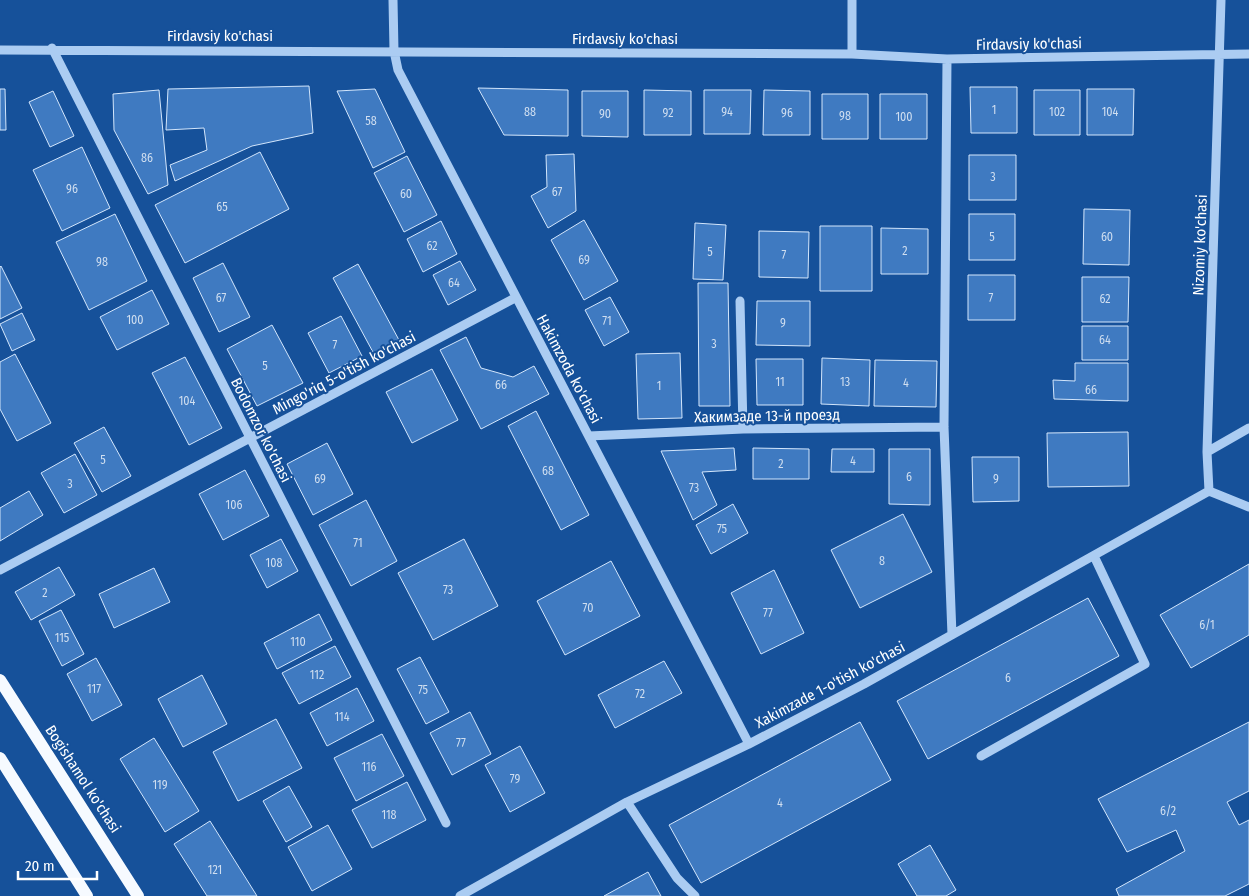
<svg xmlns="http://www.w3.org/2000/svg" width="1249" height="896" viewBox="0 0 1249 896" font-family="'Fira Sans Condensed',sans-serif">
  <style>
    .building { fill: #3f7ac1; stroke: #d3e6fc }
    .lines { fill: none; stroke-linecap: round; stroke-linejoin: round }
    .minor { stroke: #abccf2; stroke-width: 9 }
    .major { stroke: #f6faff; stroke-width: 12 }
    .labels { text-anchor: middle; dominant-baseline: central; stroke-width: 4; stroke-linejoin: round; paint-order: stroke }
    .number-label { font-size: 12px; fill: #cfdef0 }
    .street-label { font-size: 15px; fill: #fff; stroke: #16519a }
  </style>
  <rect width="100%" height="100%" fill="#16519a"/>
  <path class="building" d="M309,86l4,47 -61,13 -77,35 -5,-16 37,-15 -3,-22 -38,2 2,-41z
    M970,87h47v46h-46z
    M478,88l90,2v46l-64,-1z
    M0,89h5l1,41h-6z
    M375,89l30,63 -32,16 -36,-77z
    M1087,89h47l-1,46h-46z
    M159,90l9,95 -20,9 -34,-64 -1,-36z
    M644,90l47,1v44h-47z
    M704,90h47l-1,44h-46z
    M764,90l46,1v44h-47z
    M1034,90h46v45h-46z
    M53,91l21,45 -24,11 -21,-45z
    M582,91h46v46l-46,-1z
    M822,94h46v45h-46z
    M880,94h47v45h-47z
    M82,147l28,61 -48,23 -29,-61z
    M260,152l29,57 -104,54 -30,-58z
    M574,154l2,57 -28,17 -17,-32 16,-9 -1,-32z
    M969,155h47v45h-47z
    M407,156l30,59 -33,17 -30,-59z
    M1084,209l46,1 -1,55 -46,-1z
    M115,214l32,67 -58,29 -33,-68z
    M969,214h46v46h-46z
    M584,220l34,61 -34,19 -33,-60z
    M441,221l16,33 -34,18 -16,-33z
    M695,223l31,2 -3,55 -30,-1z
    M820,226h52v65h-52z
    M881,228l47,1v45h-47z
    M759,231l50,1 -1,46 -49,-1z
    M460,261l16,29 -28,15 -15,-30z
    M223,263l27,54 -31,15 -26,-54z
    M358,264l41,76 -25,14 -41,-76z
    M1,266l21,42 -22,11v-52z
    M968,275h47v45h-47z
    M1082,277h47l-1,45h-46z
    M698,283h30l2,123h-31z
    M152,290l17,34 -52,26 -17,-33z
    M610,297l19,35 -25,14 -19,-36z
    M757,301h53v45l-54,-1z
    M22,313l13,27 -23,11 -12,-27z
    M341,316l21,40 -33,17 -21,-40z
    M272,325l31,58 -46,23 -30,-57z
    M1082,326h46v34h-46z
    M466,337l15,31 32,9 21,-11 15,28 -68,35 -41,-79z
    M680,353l2,65 -44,1 -2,-65z
    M15,354l36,69 -34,18 -17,-32v-47z
    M185,357l37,71 -33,17 -37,-72z
    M822,358l48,2 -1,46 -48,-2z
    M756,359h47v46h-46z
    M875,360l62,1 -1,46 -62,-1z
    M1075,363h53v38l-74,-2 -1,-19 22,1z
    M432,369l26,51 -46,23 -26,-51z
    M536,411l53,104 -28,15 -53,-104z
    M104,427l27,49 -29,16 -28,-49z
    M1128,432l1,54 -81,1 -1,-54z
    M327,443l26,51 -40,21 -26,-51z
    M734,448l2,22 -34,2 15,33 -24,15 -32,-69z
    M753,448l56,1v30h-56z
    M832,449h42v23h-43z
    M889,449h41v56l-41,-1z
    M75,454l22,41 -33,18 -23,-40z
    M972,457h47v44l-46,1z
    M245,470l24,46 -46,24 -24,-46z
    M29,491l14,24 -43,26v-33z
    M366,500l31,61 -46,25 -32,-61z
    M733,504l15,29 -37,21 -15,-29z
    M903,514l29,58 -72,36 -29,-58z
    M281,539l17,32 -31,17 -17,-33z
    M464,539l34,67 -65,34 -35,-67z
    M611,561l29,55 -75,39 -28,-54z
    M1249,564v71l-58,33 -31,-53z
    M59,567l16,28 -44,25 -16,-28z
    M154,568l16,34 -56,26 -15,-34z
    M774,570l30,63 -43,21 -30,-61z
    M1088,598l31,58 -191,103 -31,-58z
    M61,610l23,44 -22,12 -23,-45z
    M319,614l13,26 -55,29 -13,-26z
    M335,646l16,31 -52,27 -17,-31z
    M420,657l29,55 -23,12 -29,-55z
    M96,658l26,47 -30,16 -25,-47z
    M664,661l18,32 -67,35 -17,-33z
    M202,675l25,49 -44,23 -25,-48z
    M357,688l17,33 -47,25 -17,-33z
    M470,712l21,42 -39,21 -22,-42z
    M276,719l26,49 -64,33 -25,-49z
    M860,722l31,58 -190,103 -32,-58z
    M1249,722v69l-22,11 12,23 10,-5v64l-24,12h-106l-3,-7 69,-38 -9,-21 -49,22 -29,-53z
    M382,734l22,42 -48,25 -22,-43z
    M154,738l45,73 -34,21 -45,-73z
    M520,746l25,47 -35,19 -25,-47z
    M407,782l19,38 -54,28 -20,-38z
    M289,786l23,41 -26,15 -23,-41z
    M210,821l47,75h-50l-33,-52z
    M328,825l24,44 -40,22 -24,-44z
    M930,845l26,45 -10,6h-29l-19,-32z
    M648,872l13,24h-57z"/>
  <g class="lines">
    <path class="minor" d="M393,0l1,51 4,19 351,674
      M52,48l394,775
      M0,50l852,4 95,5 302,-5
      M852,54v-54
      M947,59l-3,368 8,208
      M740,301l3,128
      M589,436l154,-7 201,-2
      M1207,452l42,-24
      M1209,491l-2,-39 14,-452
      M1209,491l40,16
      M0,570l515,-272
      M981,756l164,-92 -51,-108
      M627,802l50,76 18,18
      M460,896l167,-94 122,-58 115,-60 345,-193"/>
    <path class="major" d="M0,680l138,216
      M0,758l87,138"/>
  </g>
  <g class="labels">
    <g class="number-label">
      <text x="994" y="110">1</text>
      <text x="530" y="112">88</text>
      <text x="727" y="112">94</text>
      <text x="1057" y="112">102</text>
      <text x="1110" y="112">104</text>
      <text x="668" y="113">92</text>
      <text x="787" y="113">96</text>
      <text x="605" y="114">90</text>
      <text x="845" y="116">98</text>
      <text x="904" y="117">100</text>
      <text x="371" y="121">58</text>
      <text x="147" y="158">86</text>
      <text x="993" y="177">3</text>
      <text x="72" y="189">96</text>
      <text x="557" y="192">67</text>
      <text x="406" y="194">60</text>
      <text x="222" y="207">65</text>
      <text x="992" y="237">5</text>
      <text x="1107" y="237">60</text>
      <text x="432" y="246">62</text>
      <text x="905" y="251">2</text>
      <text x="710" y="252">5</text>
      <text x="784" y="255">7</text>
      <text x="584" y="260">69</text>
      <text x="102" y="262">98</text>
      <text x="454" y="283">64</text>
      <text x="221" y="298">67</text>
      <text x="991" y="298">7</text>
      <text x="1105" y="299">62</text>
      <text x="135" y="320">100</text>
      <text x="607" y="321">71</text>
      <text x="783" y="323">9</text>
      <text x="1105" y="340">64</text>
      <text x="714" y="344">3</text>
      <text x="335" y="345">7</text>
      <text x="265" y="366">5</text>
      <text x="780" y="382">11</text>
      <text x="845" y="382">13</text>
      <text x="906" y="383">4</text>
      <text x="501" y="385">66</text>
      <text x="659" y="386">1</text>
      <text x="1091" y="390">66</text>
      <text x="187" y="401">104</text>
      <text x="103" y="460">5</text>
      <text x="853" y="461">4</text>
      <text x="781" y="464">2</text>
      <text x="548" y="471">68</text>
      <text x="909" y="477">6</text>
      <text x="320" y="479">69</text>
      <text x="996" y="479">9</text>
      <text x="70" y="484">3</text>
      <text x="694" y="488">73</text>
      <text x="234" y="505">106</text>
      <text x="722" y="529">75</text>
      <text x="358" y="543">71</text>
      <text x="882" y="561">8</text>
      <text x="274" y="563">108</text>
      <text x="448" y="590">73</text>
      <text x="45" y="593">2</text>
      <text x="588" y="608">70</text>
      <text x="768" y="613">77</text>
      <text x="1207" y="625">6/1</text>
      <text x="62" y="638">115</text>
      <text x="298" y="642">110</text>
      <text x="317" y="675">112</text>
      <text x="1008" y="678">6</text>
      <text x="94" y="689">117</text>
      <text x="423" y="690">75</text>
      <text x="640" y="694">72</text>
      <text x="342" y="717">114</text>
      <text x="461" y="743">77</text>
      <text x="369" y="767">116</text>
      <text x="515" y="779">79</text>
      <text x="160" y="785">119</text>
      <text x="780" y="803">4</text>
      <text x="1168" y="811">6/2</text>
      <text x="389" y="815">118</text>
      <text x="215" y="870">121</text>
    </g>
    <g class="street-label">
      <text x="220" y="36">Firdavsiy ko'chasi</text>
      <text x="625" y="39">Firdavsiy ko'chasi</text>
      <text transform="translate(1029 44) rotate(-1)">Firdavsiy ko'chasi</text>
      <text transform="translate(1200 245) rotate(-88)">Nizomiy ko'chasi</text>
      <text transform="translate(569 369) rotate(62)">Hakimzoda ko'chasi</text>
      <text transform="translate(344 373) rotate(-28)">Mingo'riq 5-o'tish ko'chasi</text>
      <text transform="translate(767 416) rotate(-1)">Хакимзаде 13-й проезд</text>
      <text transform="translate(261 430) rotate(63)">Bodomzor ko'chasi</text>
      <text transform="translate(830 685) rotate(-28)">Xakimzade 1-o'tish ko'chasi</text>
      <text transform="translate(83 779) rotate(57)">Bogishamol ko'chasi</text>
    </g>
  </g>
  <path d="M18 871v8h79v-8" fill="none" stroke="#ffffff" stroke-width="2.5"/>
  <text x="25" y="871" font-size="15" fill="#ffffff" stroke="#16519a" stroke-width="4" paint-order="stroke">20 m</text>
</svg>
